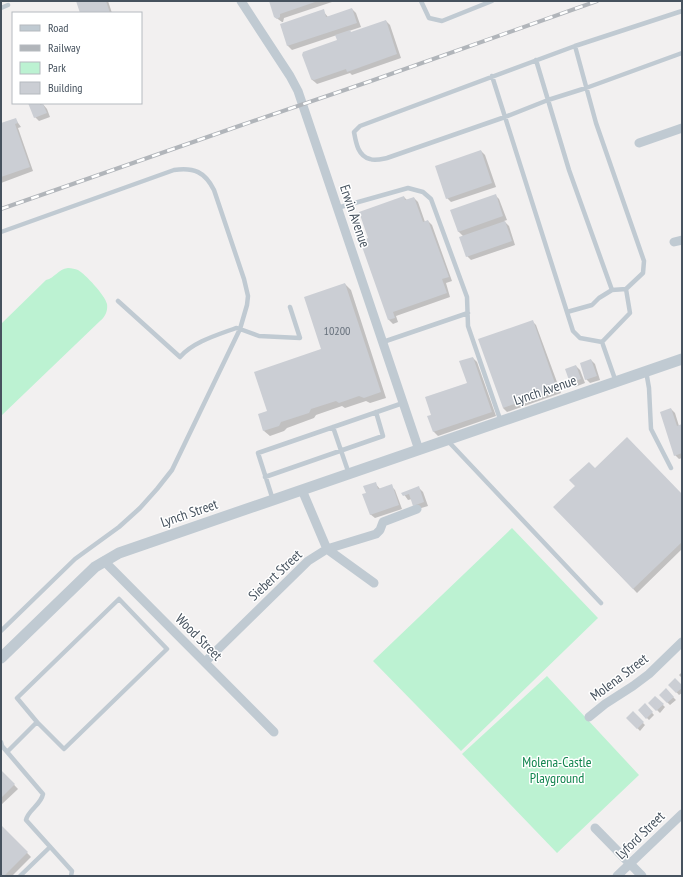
<svg xmlns="http://www.w3.org/2000/svg" width="683" height="877" viewBox="0 0 683 877" font-family="'PT Sans Narrow',sans-serif">
  <style>
    .green { fill: #bcf2d2 }
    .shadow { fill: #0003 }
    .building { fill: #cbced4 }
    .lines { fill: none; stroke-linecap: round; stroke-linejoin: round }
    .service { stroke: #c0cad2; stroke-width: 4.5 }
    .minor { stroke: #c0cad2; stroke-width: 9 }
    .tertiary { stroke: #c0cad2; stroke-width: 11 }
    .rail-casing { stroke: #b1b5ba; stroke-width: 4 }
    .rail { stroke: #fff; stroke-width: 2.5; stroke-dasharray: 8; stroke-linecap: butt }
    .labels { text-anchor: middle; dominant-baseline: central; stroke-width: 3; stroke-linejoin: round; paint-order: stroke }
    .number-label { font-size: 12px; fill: #67717c }
    .street-label { font-size: 14px; fill: #46525e; stroke: #fff }
    .park-label { font-size: 14px; fill: #12854f; stroke: #fff }
  </style>
  <rect width="100%" height="100%" fill="#f2f0f0"/>
  <path class="green" d="M68,268c4,0 7,1 10,2 7,4 27,25 29,34 1,7 -2,13 -7,17l-99,95v-92l45,-44c9,-2 12,-11 22,-12z
    M512,528l86,90 -137,133 -88,-90z
    M547,676l92,99 -82,78 -95,-99z"/>
  <path class="shadow" d="M77,1h31l4,12h-31z
    M270,1h65l-51,17 -1,4h-1l-7,-5z
    M352,9l4,4 5,14 -12,4 2,2 35,-12 4,4 11,33 -49,17 -2,-2 -33,11 -1,-1 -5,-4 28,-38 -2,-6 -45,15 -4,-4 -7,-21 42,-14 5,6z
    M29,103h13l5,6 3,8 -11,4 -4,-4z
    M16,120l5,7 -3,1 15,43 -32,12v-58z
    M481,151l4,4 11,32 -45,15 -4,-4z
    M495,195l4,4 8,21 -3,1 5,5 6,19 -44,15 -4,-4 -4,-20 -5,-5z
    M404,197l3,3 7,-2 4,4 7,20 3,-1 4,4 20,56 -6,2 4,14 -54,19 2,6 -5,2 -4,-4 -19,-81z
    M345,284l6,6 35,108 -16,5 -4,-2 -21,7 -3,-2 -26,9 -2,3 -27,10 -3,3 -14,5 -6,-5 4,-19 54,-62z
    M532,321l4,4 25,68 -54,19 -4,-4z
    M473,358l4,4 19,54 -58,20 -4,-4 -5,-15 3,-2 36,-32z
    M591,360l4,4 5,16 -10,3 -4,-4z
    M576,366l4,4 5,13 -10,4 -4,-5z
    M671,409l4,4 4,13 3,-1v33l-3,1 -4,-4z
    M595,469l87,26v54l-45,44 -82,-86z
    M375,483l5,6 11,-3 4,4 7,19 -27,9 -5,-4z
    M419,488l4,4 5,14 -10,3 -6,-10 -4,1 -5,-7z
    M682,672v6l-3,-3z
    M670,685l12,1v7l-3,2z
    M666,690l10,10 -6,5 -10,-10z
    M655,697l10,10 -5,6 -10,-10z
    M645,705l9,10 -5,5 -10,-10z
    M633,713l12,12 -5,6 -12,-13z
    M1,771l17,18 -17,16z
    M1,826l30,31 -19,19h-11z"/>
  <path class="building" d="M76,1h30l4,12h-30z
    M269,1h49l-38,13v3l-3,2 -3,-2z
    M352,8l5,15 -70,23 -7,-22 44,-15 2,8z
    M386,20l11,34 -50,18 -1,-3 -32,11 -3,-1 -9,-24 1,-3 34,-12 -2,-5 15,-5 1,2z
    M28,103h12v2l3,-1 4,9 -13,5z
    M16,118l2,5 -3,1 15,43 -29,10v-54z
    M481,150l11,33 -46,16 -11,-33z
    M496,194l7,22 -45,16 -8,-22z
    M404,196l1,4 9,-3 9,25 5,-2 21,57 -7,2 5,14 -54,19 2,6 -7,2 -28,-79 8,-3 -9,-26z
    M505,221l7,20 -46,16 -7,-20z
    M345,283l36,109 -17,6 -5,-2 -20,7 -3,-2 -25,8 -2,4 -28,9 -2,4 -16,5 -5,-17 9,-3 -13,-39 67,-23 -17,-52z
    M533,320l24,69 -54,19 -25,-69z
    M473,357l19,55 -59,20 -6,-16 4,-1 -6,-18 42,-14 -8,-22z
    M591,359l6,17 -12,4 -5,-17z
    M576,365l5,14 -11,4 -5,-14z
    M671,408l6,18 5,-2v29l-8,3 -14,-44z
    M627,437l55,57v48l-49,47 -80,-82 22,-21 -6,-6 20,-18 6,6z
    M376,482l2,7 14,-5 7,21 -29,10 -8,-21 4,-1 -3,-7z
    M419,486l5,16 -11,4 -4,-12 -6,2 -2,-3z
    M675,678l7,7v3l-6,5 -8,-8z
    M666,688l8,9 -7,6 -8,-8z
    M655,696l9,8 -8,7 -8,-8z
    M645,703l8,9 -7,7 -8,-9z
    M633,711l11,11 -7,7 -11,-11z
    M1,770l14,14 -14,14z
    M1,825l27,27 -24,24h-3z"/>
  <g class="lines">
    <path class="service" d="M421,1l8,17 13,3 50,-20
      M1,8l7,-3
      M575,46l107,-35
      M536,60l33,110 43,120 14,-1
      M492,76l81,255 7,7 22,4
      M337,208l71,-20 15,4 8,7 36,98 1,29 33,96
      M1,232l173,-62c20,-3 31,2 40,20l30,89 4,17 -1,9 -7,24 -4,-1c-19,7 -43,14 -56,29l-62,-56
      M567,312l25,-7 7,-7 13,-8
      M383,342l85,-29
      M602,342l28,-29 -4,-24 17,-16 1,-12 -48,-138 -21,-77 -215,80 -6,6c2,11 4,24 16,27 5,2 12,0 17,-1l118,-41 43,-17 38,-12 96,-35
      M602,342l14,40
      M646,371l3,17 2,41 20,39
      M333,427l16,47
      M447,440l154,163
      M265,477l118,-41 -7,-24
      M273,500l-15,-47 145,-50
      M1,631l74,-72 44,-32 21,-19 17,-19 15,-19 68,-141 19,7 41,2 -10,-31
      M1,742l1,4 41,48c-2,11 -15,16 -17,26l46,51 -1,5
      M7,752l30,-30 27,27 103,-100 -48,-50 -102,99 20,24
      M20,876l30,-29"/>
    <path class="minor" d="M241,1l49,75 8,15 121,359
      M639,143l43,-15
      M674,242l8,-2
      M302,490l25,59 47,34
      M104,561l170,171
      M205,662l103,-101 19,-12 49,-15 4,-4 3,-8 34,-13
      M589,717l16,-13 28,-18 16,-12 33,-32
      M595,828l47,48
      M617,876l65,-62"/>
    <path class="tertiary" d="M1,658l94,-91 24,-14 563,-194"/>
    <g class="rail-casing">
      <path id="rail" d="M1,209l238,-83 132,-45 226,-80"/>
    </g>
    <use href="#rail" class="rail"/>
  </g>
  <g class="labels">
    <g class="number-label">
      <text x="337" y="330">10200</text>
    </g>
    <g class="street-label">
      <text transform="translate(355 216) rotate(71)">Erwin Avenue</text>
      <text transform="translate(545 390) rotate(-19)">Lynch Avenue</text>
      <text transform="translate(189 513) rotate(-19)">Lynch Street</text>
      <text transform="translate(275 575) rotate(-43)">Siebert Street</text>
      <text transform="translate(199 637) rotate(45)">Wood Street</text>
      <text transform="translate(619 677) rotate(-37)">Molena Street</text>
      <text transform="translate(640 835) rotate(-44)">Lyford Street</text>
    </g>
    <g class="park-label">
      <text x="557" y="762">Molena-Castle<tspan x="557" dy="16">Playground</tspan></text>
    </g>
  </g>
  <rect width="683" height="877" fill="none" stroke="#46525e" stroke-width="4"/>
  <rect x="12" y="12" width="130" height="92" fill="#ffffff" stroke="#b5babf"/>
  <rect x="20" y="25" width="20" height="6" fill="#c0cad2" stroke="#b5babf"/>
  <text x="48" y="32" font-size="12" fill="#46525e">Road</text>
  <rect x="20" y="45" width="20" height="6" fill="#b1b5ba" stroke="#b5babf"/>
  <text x="48" y="52" font-size="12" fill="#46525e">Railway</text>
  <rect x="20" y="62" width="20" height="12" fill="#bcf2d2" stroke="#b5babf"/>
  <text x="48" y="72" font-size="12" fill="#46525e">Park</text>
  <rect x="20" y="82" width="20" height="12" fill="#cbced4" stroke="#b5babf"/>
  <text x="48" y="92" font-size="12" fill="#46525e">Building</text>
</svg>
